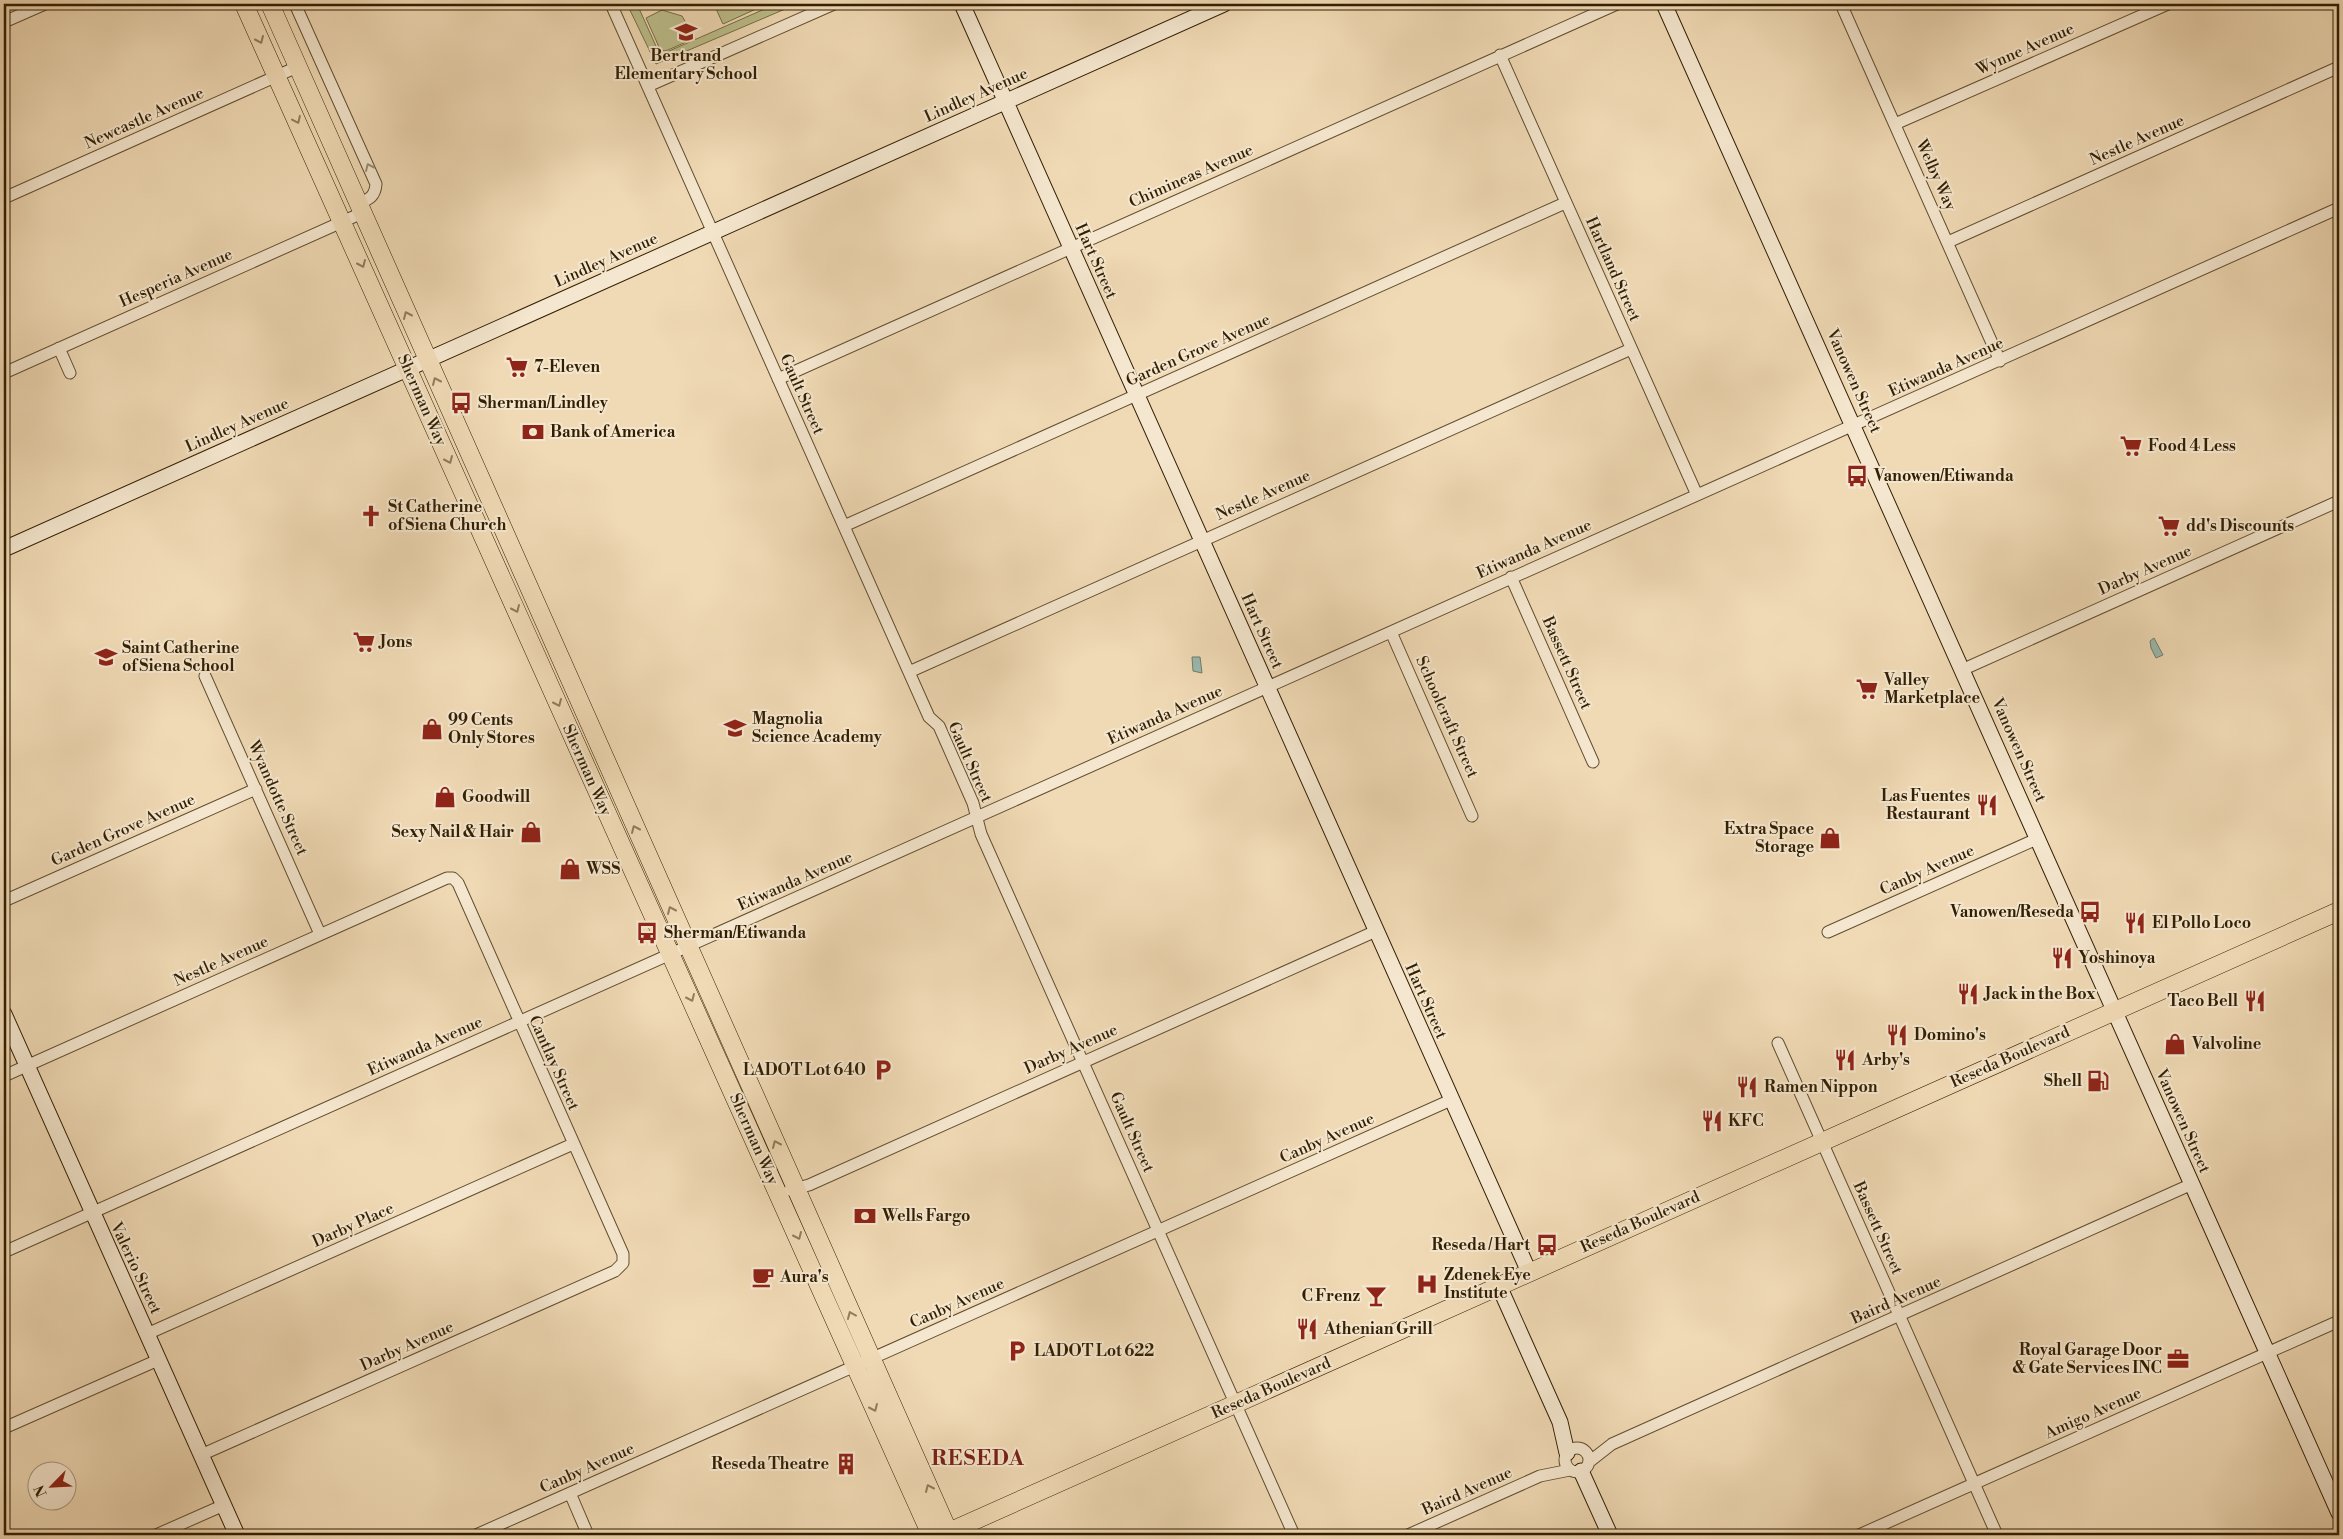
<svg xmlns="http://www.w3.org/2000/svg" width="2343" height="1539" viewBox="0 0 2343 1539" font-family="'Libre Bodoni',serif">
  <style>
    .green { fill: #bcbe8b; stroke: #776e46 }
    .water { fill: #9abab1; stroke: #707c6b }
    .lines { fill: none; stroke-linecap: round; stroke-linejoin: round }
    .street-casing { stroke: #624e2f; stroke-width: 13 }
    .secondary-casing { stroke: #321f02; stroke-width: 17 }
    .primary-casing { stroke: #321f02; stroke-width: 19 }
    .street { stroke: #f5e7cf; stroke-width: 11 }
    .secondary { stroke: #f5e7cf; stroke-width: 15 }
    .primary { stroke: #f0dab5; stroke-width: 18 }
    .oneway { stroke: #917c5c }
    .oneway2 { stroke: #9d8d73 }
    .labels { text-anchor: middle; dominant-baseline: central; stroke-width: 4; stroke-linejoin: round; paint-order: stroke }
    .street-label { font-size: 16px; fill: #321f02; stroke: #f5e7cf }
    .poi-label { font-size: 16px; font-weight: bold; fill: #321f02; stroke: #f5e7cf; text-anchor: start }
    .district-label { font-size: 21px; font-weight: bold; letter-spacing: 1px; fill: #7a1f14; stroke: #f5e7cf }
  </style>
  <rect width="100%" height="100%" fill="#f0dab5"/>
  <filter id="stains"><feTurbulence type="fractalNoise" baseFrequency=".004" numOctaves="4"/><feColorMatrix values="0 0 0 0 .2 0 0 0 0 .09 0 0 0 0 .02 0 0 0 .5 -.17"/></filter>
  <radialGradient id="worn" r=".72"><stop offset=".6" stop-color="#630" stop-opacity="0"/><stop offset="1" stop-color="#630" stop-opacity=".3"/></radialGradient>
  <path class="green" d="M627,4h10l23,51 116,-51h21l-141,60z
    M718,4h39l1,1 -2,4 -33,15 -6,-13z
    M662,10l20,6 13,22 -27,12 -4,1 -5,-4 -13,-29z"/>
  <path class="water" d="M2154,638l9,17 -7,3 -5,-10 -1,-7z
    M1192,657h8l2,16 -9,-2z"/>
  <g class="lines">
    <g class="street-casing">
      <path id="street" d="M295,4l81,180c-1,13 -7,15 -18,20
        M611,4l318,713 10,9 34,77 8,31 313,701
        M1841,4l159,357
        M4,22l41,-18
        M1500,55l197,440
        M648,86l186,-82
        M1895,124l273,-120
        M4,198l293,-131
        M1948,242l391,-175
        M59,348l11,25
        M4,373l358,-160
        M778,379l839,-375
        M844,526l721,-323
        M1511,577l82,185
        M1391,632l81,184
        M1964,669l375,-168
        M909,672l722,-323
        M205,676l115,258
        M4,901l252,-112
        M1828,932l211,-94
        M1778,1043l219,492
        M4,1076l443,-198h6l5,5 165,371v9l-8,8 -414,184
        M790,1190l19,-5 567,-254
        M4,1252l2335,-1044
        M147,1334l426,-190
        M4,1428l154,-68
        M1565 1460a12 12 0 1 1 24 0a12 12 0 1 1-24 0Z
        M1589,1462l23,-18 580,-260
        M570,1493l18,42
        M156,1535l68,-30
        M476,1535l975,-435
        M1408,1535l132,-59 30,-6
        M1859,1535l480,-214"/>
    </g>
    <g class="secondary-casing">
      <path id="secondary" d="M962,4l567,1268
        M1664,4l675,1509
        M4,549l1220,-545
        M4,1014l233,521
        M1499,1286l61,136 7,31
        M1581,1471l29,64"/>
    </g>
    <g class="primary-casing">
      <path id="primary" d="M244,4l687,1531
        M270,4l680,1531
        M942,1535l1397,-624"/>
    </g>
    <use href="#street" class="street"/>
    <use href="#secondary" class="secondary"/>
    <use href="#primary" class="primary"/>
  </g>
  <defs><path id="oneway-chevron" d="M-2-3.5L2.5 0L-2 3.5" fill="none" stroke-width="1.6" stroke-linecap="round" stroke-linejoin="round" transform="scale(1.25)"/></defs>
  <g class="oneway">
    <use href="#oneway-chevron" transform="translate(260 40) rotate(66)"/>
    <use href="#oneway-chevron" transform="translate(297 120) rotate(65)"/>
    <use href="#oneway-chevron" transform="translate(362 264) rotate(66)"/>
    <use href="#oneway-chevron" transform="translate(407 315) rotate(-114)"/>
    <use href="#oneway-chevron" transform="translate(436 381) rotate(-114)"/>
    <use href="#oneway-chevron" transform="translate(449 460) rotate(66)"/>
    <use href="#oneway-chevron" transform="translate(516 609) rotate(66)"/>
    <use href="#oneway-chevron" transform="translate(558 703) rotate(66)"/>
    <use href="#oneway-chevron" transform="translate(635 829) rotate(-114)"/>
    <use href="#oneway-chevron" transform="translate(671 910) rotate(-114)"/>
    <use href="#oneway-chevron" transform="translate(691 998) rotate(66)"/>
    <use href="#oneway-chevron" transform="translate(776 1144) rotate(-114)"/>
    <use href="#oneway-chevron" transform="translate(798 1236) rotate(66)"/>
    <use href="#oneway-chevron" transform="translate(851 1315) rotate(-113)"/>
    <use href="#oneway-chevron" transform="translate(874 1408) rotate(66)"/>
    <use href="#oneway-chevron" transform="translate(929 1488) rotate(-114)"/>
  </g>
  <use class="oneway2" href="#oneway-chevron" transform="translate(369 167) rotate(-114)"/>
  <defs>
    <g id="school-bare" transform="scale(1.725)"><path d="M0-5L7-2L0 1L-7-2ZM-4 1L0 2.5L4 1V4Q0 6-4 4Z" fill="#8f2418" stroke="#f5e7cf" stroke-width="2.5" paint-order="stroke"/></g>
    <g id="supermarket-bare" transform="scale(1.725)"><path d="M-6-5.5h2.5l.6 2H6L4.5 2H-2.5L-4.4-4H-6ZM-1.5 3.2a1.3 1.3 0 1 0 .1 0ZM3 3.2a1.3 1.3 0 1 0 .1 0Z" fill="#8f2418" stroke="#f5e7cf" stroke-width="2.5" paint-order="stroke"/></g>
    <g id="bus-bare" transform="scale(1.725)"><path d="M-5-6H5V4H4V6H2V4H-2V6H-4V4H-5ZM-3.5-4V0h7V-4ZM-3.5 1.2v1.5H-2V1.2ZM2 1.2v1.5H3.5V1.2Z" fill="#8f2418" stroke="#f5e7cf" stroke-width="2.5" paint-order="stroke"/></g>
    <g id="bank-bare" transform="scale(1.725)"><path d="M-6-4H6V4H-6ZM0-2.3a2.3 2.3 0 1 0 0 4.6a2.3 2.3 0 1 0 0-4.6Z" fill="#8f2418" stroke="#f5e7cf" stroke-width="2.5" paint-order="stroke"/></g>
    <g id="church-bare" transform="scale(1.725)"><path d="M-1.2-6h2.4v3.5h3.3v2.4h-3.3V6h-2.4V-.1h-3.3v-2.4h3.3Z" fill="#8f2418" stroke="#f5e7cf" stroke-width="2.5" paint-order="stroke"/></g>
    <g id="shop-bare" transform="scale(1.725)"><path d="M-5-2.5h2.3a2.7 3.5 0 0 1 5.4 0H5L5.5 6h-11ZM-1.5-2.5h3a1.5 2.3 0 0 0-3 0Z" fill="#8f2418" stroke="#f5e7cf" stroke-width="2.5" paint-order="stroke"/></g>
    <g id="restaurant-bare" transform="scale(1.725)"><path d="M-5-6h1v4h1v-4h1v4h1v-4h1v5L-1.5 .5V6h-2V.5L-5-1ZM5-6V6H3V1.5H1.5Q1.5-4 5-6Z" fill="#8f2418" stroke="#f5e7cf" stroke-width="2.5" paint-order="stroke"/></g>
    <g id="parking-bare" transform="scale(1.725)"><path d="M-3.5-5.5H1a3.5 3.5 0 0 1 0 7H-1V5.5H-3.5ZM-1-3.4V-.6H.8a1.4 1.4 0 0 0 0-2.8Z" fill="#8f2418" stroke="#f5e7cf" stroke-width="2.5" paint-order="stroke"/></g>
    <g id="fuel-bare" transform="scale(1.725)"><path d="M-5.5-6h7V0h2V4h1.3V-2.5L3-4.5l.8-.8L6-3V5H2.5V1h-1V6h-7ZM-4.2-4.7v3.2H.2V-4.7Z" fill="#8f2418" stroke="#f5e7cf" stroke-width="2.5" paint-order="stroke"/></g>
    <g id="cafe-bare" transform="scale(1.725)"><path d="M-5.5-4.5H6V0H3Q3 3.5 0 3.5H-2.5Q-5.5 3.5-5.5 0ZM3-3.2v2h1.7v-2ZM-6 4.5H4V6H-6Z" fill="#8f2418" stroke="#f5e7cf" stroke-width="2.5" paint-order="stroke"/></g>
    <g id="hospital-bare" transform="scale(1.725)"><path d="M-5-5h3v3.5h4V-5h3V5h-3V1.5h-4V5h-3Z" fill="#8f2418" stroke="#f5e7cf" stroke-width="2.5" paint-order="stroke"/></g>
    <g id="bar-bare" transform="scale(1.725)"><path d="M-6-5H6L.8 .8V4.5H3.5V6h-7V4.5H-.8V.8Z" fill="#8f2418" stroke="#f5e7cf" stroke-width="2.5" paint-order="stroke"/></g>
    <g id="office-bare" transform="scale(1.725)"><path d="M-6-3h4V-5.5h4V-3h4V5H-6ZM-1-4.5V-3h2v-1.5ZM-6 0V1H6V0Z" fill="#8f2418" stroke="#f5e7cf" stroke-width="2.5" paint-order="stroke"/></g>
    <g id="building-bare" transform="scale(1.725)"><path d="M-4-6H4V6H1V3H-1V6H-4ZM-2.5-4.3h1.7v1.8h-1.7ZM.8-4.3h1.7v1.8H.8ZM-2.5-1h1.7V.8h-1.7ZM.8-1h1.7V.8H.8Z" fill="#8f2418" stroke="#f5e7cf" stroke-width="2.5" paint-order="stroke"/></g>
  </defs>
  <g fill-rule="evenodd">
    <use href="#school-bare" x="686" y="32"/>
    <use href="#supermarket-bare" x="517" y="367"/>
    <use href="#bus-bare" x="461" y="403"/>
    <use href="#bank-bare" x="533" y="432"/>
    <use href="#supermarket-bare" x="2131" y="446"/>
    <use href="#bus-bare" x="1857" y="476"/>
    <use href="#church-bare" x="371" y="516"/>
    <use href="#supermarket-bare" x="2169" y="526"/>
    <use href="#supermarket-bare" x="364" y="642"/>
    <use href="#school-bare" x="106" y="657"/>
    <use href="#supermarket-bare" x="1867" y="689"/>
    <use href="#school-bare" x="735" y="728"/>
    <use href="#shop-bare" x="432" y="729"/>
    <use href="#shop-bare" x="445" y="797"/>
    <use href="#restaurant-bare" x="1987" y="805"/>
    <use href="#shop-bare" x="531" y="832"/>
    <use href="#shop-bare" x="1830" y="838"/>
    <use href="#shop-bare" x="570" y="869"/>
    <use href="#bus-bare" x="2090" y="912"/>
    <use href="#restaurant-bare" x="2135" y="923"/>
    <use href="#bus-bare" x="647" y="933"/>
    <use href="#restaurant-bare" x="2062" y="958"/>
    <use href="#restaurant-bare" x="1968" y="994"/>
    <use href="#restaurant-bare" x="2255" y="1001"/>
    <use href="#restaurant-bare" x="1897" y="1035"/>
    <use href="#shop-bare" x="2175" y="1044"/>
    <use href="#restaurant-bare" x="1845" y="1060"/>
    <use href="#parking-bare" x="883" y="1070"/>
    <use href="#fuel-bare" x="2098" y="1081"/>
    <use href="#restaurant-bare" x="1747" y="1087"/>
    <use href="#restaurant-bare" x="1712" y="1121"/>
    <use href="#bank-bare" x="865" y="1216"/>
    <use href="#bus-bare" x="1547" y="1245"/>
    <use href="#cafe-bare" x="763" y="1277"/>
    <use href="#hospital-bare" x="1427" y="1284"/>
    <use href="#bar-bare" x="1376" y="1296"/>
    <use href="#restaurant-bare" x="1307" y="1329"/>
    <use href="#parking-bare" x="1017" y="1351"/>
    <use href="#office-bare" x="2178" y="1359"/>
    <use href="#building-bare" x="846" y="1464"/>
  </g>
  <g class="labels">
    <g class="street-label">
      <text transform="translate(2025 49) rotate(-24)">Wynne Avenue</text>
      <text transform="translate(976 95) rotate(-24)">Lindley Avenue</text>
      <text transform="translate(144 118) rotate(-24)">Newcastle Avenue</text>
      <text transform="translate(2137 140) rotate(-24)">Nestle Avenue</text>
      <text transform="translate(1936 175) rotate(66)">Welby Way</text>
      <text transform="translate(1191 176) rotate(-24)">Chimineas Avenue</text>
      <text transform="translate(606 260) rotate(-24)">Lindley Avenue</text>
      <text transform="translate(1096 261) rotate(66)">Hart Street</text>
      <text transform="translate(1613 269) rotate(66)">Hartland Street</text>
      <text transform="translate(176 278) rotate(-24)">Hesperia Avenue</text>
      <text transform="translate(1198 350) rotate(-24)">Garden Grove Avenue</text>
      <text transform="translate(1946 367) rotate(-24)">Etiwanda Avenue</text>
      <text transform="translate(1854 381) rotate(66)">Vanowen Street</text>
      <text transform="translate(802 394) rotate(66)">Gault Street</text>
      <text transform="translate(422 400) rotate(66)">Sherman Way</text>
      <text transform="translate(237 425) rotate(-24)">Lindley Avenue</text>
      <text transform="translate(1263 495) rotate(-24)">Nestle Avenue</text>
      <text transform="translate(1534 549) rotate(-24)">Etiwanda Avenue</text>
      <text transform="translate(2145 570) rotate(-24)">Darby Avenue</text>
      <text transform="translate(1262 631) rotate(66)">Hart Street</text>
      <text transform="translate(1567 663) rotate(66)">Bassett Street</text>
      <text transform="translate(1165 715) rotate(-24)">Etiwanda Avenue</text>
      <text transform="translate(1447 717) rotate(66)">Schoolcraft Street</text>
      <text transform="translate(2019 750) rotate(66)">Vanowen Street</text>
      <text transform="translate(970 762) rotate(66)">Gault Street</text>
      <text transform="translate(587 770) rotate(66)">Sherman Way</text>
      <text transform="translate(278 798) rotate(66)">Wyandotte Street</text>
      <text transform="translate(123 830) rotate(-24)">Garden Grove Avenue</text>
      <text transform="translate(1927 870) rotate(-24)">Canby Avenue</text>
      <text transform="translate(795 881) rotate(-24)">Etiwanda Avenue</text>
      <text transform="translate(221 961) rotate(-24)">Nestle Avenue</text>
      <text transform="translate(1426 1001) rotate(66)">Hart Street</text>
      <text transform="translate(425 1046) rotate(-24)">Etiwanda Avenue</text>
      <text transform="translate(1071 1049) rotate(-24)">Darby Avenue</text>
      <text transform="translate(2010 1057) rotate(-24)">Reseda Boulevard</text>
      <text transform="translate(554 1063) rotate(66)">Cantlay Street</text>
      <text transform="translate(2183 1121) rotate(66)">Vanowen Street</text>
      <text transform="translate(1132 1132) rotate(66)">Gault Street</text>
      <text transform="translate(1327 1138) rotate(-24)">Canby Avenue</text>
      <text transform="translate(754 1139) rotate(66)">Sherman Way</text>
      <text transform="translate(1640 1222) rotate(-24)">Reseda Boulevard</text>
      <text transform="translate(353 1225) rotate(-24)">Darby Place</text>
      <text transform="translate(1878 1228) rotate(66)">Bassett Street</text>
      <text transform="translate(136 1268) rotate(65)">Valerio Street</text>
      <text transform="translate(1896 1300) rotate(-24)">Baird Avenue</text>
      <text transform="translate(957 1303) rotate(-24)">Canby Avenue</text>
      <text transform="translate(407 1346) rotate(-24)">Darby Avenue</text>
      <text transform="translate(1271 1388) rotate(-24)">Reseda Boulevard</text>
      <text transform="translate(2093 1413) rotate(-24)">Amigo Avenue</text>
      <text transform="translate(587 1468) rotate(-24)">Canby Avenue</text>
      <text transform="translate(1467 1491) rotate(-24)">Baird Avenue</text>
    </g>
    <g class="poi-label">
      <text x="686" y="56" text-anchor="middle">Bertrand<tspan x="686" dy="18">Elementary School</tspan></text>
      <text x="534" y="367">7-Eleven</text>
      <text x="478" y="403">Sherman/Lindley</text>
      <text x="550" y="432">Bank of America</text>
      <text x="2148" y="446">Food 4 Less</text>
      <text x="1874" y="476">Vanowen/Etiwanda</text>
      <text x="388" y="507">St Catherine<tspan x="388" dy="18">of Siena Church</tspan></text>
      <text x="2186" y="526">dd's Discounts</text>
      <text x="380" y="642">Jons</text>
      <text x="122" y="648">Saint Catherine<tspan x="122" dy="18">of Siena School</tspan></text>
      <text x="1884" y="680">Valley<tspan x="1884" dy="18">Marketplace</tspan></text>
      <text x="752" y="719">Magnolia<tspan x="752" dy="18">Science Academy</tspan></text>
      <text x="448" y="720">99 Cents<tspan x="448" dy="18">Only Stores</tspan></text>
      <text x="1970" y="796" text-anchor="end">Las Fuentes<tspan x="1970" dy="18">Restaurant</tspan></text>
      <text x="462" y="797">Goodwill</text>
      <text x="1814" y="829" text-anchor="end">Extra Space<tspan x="1814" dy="18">Storage</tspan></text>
      <text x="514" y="832" text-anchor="end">Sexy Nail &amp; Hair</text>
      <text x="586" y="869">WSS</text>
      <text x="2074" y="912" text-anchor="end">Vanowen/Reseda</text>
      <text x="2152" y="923">El Pollo Loco</text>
      <text x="664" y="933">Sherman/Etiwanda</text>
      <text x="2078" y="958">Yoshinoya</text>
      <text x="1985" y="994">Jack in the Box</text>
      <text x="2238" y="1001" text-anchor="end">Taco Bell</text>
      <text x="1914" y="1035">Domino's</text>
      <text x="2192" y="1044">Valvoline</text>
      <text x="1862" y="1060">Arby's</text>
      <text x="866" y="1070" text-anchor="end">LADOT Lot 640</text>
      <text x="2082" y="1081" text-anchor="end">Shell</text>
      <text x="1764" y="1087">Ramen Nippon</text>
      <text x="1728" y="1121">KFC</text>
      <text x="882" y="1216">Wells Fargo</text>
      <text x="1530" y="1245" text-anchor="end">Reseda / Hart</text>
      <text x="1444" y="1275">Zdenek Eye<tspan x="1444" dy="18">Institute</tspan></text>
      <text x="780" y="1277">Aura's</text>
      <text x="1360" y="1296" text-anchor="end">C Frenz</text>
      <text x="1324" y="1329">Athenian Grill</text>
      <text x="2162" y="1350" text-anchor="end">Royal Garage Door<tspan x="2162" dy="18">&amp; Gate Services INC</tspan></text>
      <text x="1034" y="1351">LADOT Lot 622</text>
      <text x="829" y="1464" text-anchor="end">Reseda Theatre</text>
    </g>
    <g class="district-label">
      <text x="978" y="1459">RESEDA</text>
    </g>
  </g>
  <rect width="2343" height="1539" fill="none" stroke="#f0dab5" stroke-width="20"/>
  <rect x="5" y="5" width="2333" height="1529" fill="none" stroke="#321f02" stroke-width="2.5"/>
  <rect x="10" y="10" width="2323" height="1519" fill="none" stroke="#321f02"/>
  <g transform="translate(52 1486) rotate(246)"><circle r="24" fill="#f5e7cf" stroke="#a7977d"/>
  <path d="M0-4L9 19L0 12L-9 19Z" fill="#8f2418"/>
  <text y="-8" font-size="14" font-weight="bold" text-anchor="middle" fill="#321f02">N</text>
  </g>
  <rect width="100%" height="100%" filter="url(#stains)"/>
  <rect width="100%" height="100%" fill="url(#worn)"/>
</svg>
